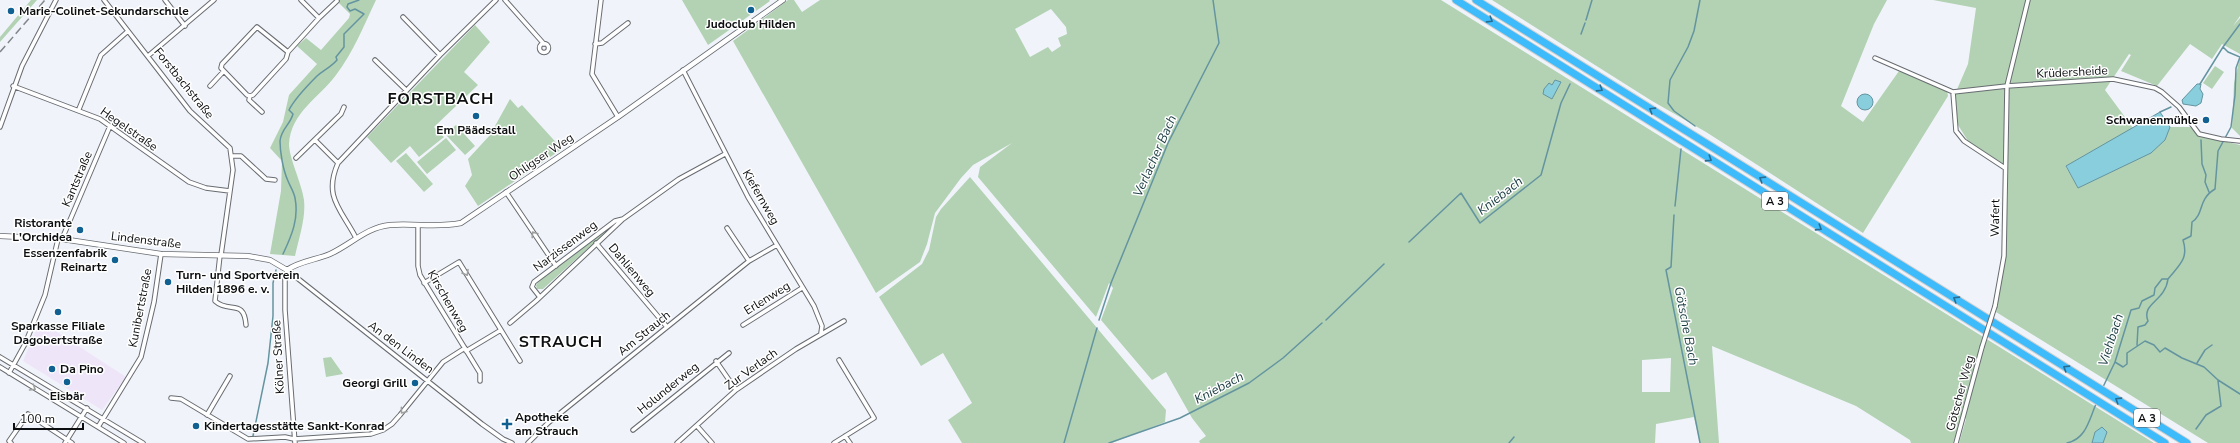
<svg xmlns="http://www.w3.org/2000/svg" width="2240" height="443" viewBox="0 0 2240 443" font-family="'Nunito Sans',sans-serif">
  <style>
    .commercial { fill: #efe5f9 }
    .green { fill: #b2d2b3; fill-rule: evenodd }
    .water { fill: #89cedd; stroke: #6494a0 }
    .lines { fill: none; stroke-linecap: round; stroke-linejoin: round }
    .stream { stroke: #6494a0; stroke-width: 1.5 }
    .minor-casing { stroke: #686c71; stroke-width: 5.5 }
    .tertiary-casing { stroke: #686c71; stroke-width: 6 }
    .motorway-casing { stroke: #cecfcf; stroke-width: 9 }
    .minor { stroke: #fff; stroke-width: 3.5 }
    .tertiary { stroke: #fff; stroke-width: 4.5 }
    .motorway { stroke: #3ebbfb; stroke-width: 7 }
    .rail { stroke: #82858a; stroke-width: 1.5; stroke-dasharray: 8 4; stroke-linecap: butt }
    .minor-bridge-casing { stroke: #686c71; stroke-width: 5.5; stroke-linecap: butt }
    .minor-bridge { stroke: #fff; stroke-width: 3.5 }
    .oneway { stroke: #286d91 }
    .oneway2 { stroke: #9e9f9f }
    .poi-dot { fill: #116092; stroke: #fff; stroke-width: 1.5 }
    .labels { text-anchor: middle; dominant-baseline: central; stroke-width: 3; stroke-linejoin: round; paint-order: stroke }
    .shield { fill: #fff; stroke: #555658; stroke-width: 1 }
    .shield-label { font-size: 11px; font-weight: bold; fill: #0c0e10 }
    .poi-label { font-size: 12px; font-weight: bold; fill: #0c0e10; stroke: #fff; text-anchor: start }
    .street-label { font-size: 12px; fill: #0c0e10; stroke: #fff }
    .water-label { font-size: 13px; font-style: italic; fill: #193b41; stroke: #fff }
    .district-label { font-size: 16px; font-weight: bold; letter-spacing: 1px; fill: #0c0e10; stroke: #fff }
  </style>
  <rect width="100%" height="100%" fill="#f0f4fa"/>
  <path class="commercial" d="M40,321l86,56 -24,33 -79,-49z"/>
  <path class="green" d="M31,0h6l-37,42v-5z
    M336,0h40c-12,25 -23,53 -40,75 -17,23 -45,37 -47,69 0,14 13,40 15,56 2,18 -5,38 -9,56l-25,-2 11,-63 1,-30 -12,-13 13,-26 6,-27 28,-31 -20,-18 9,-8 15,12 28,-32 1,-4z
    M682,0h87l1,1 -62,44z
    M788,0h6l8,12 18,-12h621l713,443h-195l7,-24 -4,-3 -9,27h-42l-1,-3 -54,-34 -144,-60 7,97h-19l-6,-26 -38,7 -1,19h-455l-1,-2 7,-5 -14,-18 -26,-46 -14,8 -51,-60 12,-32 -4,-5 -13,34 -118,-140 2,-10 32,-24 -39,22 -12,13 -26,35 -8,31 -7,18 -44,31 -143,-252zM1051,9l15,18 1,7 -9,4 3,8 -9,6 -4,-5 -18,10 -15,-28zM1671,358l-1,34h-28v-32z
    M1492,0h395l-13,24 -33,82 22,16 36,-51 48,20 1,5 -85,137 -157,-101 -54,-31z
    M1933,0h307v16l-7,10 7,-8v36l-18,-10 -10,15 -22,-15 -33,42 -36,-15 10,-16 -2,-1 -24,36 28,38 -67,39 12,21 87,-48 5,-13h20l8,8 42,10v298h-32l-212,-131 10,-57 2,-88 -40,-26 -10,-16 -3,-31 13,-30 8,-56z
    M475,25l15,17 -26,30 14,13 -44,42 10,10 -25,20 -9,-11 -19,17 -24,-26z
    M2240,57v79l-8,-8 2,-45z
    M2215,66l9,6 -12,17 -9,-6z
    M510,99l8,9 4,-3 40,44 -84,57 -13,-20 7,-11 -4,-16 22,-24z
    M456,125l19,21 -10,9 -20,-21z
    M446,138l10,12 -29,24 -10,-12z
    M406,153l27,31 -9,8 -28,-31z
    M970,177l196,233 -1,12 -53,21h-150l-14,-23 24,-17 -29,-50 -22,13 -42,-69 43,-33 7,-14 7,-33 5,-8z
    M616,223l-73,66h-6l-1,-4 5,-6z
    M331,357l12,17 -17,3 -3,-19z"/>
  <path class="water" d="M1555,80l6,2 -9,17 -9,-5 1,-5 5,-6 3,2z
    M2197,84h4l-1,5 3,5 -2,9 -5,3 -13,-2 -1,-4z
    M1857 102a8 8 0 1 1 16 0a8 8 0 1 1-16 0Z
    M2160,112l10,15 -5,13 -14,13 -73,35 -12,-22z
    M2102,427l5,5 -4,11h-11l3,-11z"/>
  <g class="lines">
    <path class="stream" d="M1586,20l6,-20
      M1581,34l4,-11
      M2200,84l23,-37
      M2160,112l11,-5
      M1695,126l-21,-15 -6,-8 2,-23 18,-33 6,-16 6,-31
      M2201,140l1,24 4,11 -1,7 4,10
      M1675,206l6,-57
      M1674,215l-3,52 -5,3 34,173
      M1409,242l52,-49 19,30 61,-48 20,-72 9,-19
      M283,254c9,-19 16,-36 12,-56 -1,-6 -5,-12 -7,-17 -5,-11 -8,-29 -8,-40 1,-12 10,-16 13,-27l-4,-4c5,-10 20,-26 28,-34 7,-6 14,-9 20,-16l-1,-3 8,-10v-13l20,-20 -9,-5 -5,2 -3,-4 1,-3 11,-4
      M1099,320l12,-37 57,-140 51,-100 -6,-43
      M1326,320l58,-56
      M2137,345l1,-18 7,-2 3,-4c-7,-18 17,-19 20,-42
      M2115,362l8,5 4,-3v-11l18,-12 9,4 6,7 5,-4 17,10 22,9 14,13 22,14
      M2197,363l8,-13 7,-5
      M2103,387l12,-25 16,-52 8,-2 3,-7 12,-6 1,-7 7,-9h6c11,-14 21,-20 15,-39l8,-4 1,-14c13,-9 5,-22 23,-33l3,-38 13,-24 4,-32 1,-27 4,-11 -12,-5 -5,-5 17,-23
      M2196,429l10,-14 15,-9 -3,-25
      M253,436l15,-73 5,-47v-33l3,-13
      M1064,443l33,-115
      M1109,443l71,-25 69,-35 34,-25 39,-35
      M1509,443l5,-6
      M2067,443c19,-4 22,-23 29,-39"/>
    <g class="minor-casing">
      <path id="minor" d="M104,0l86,111 40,37 3,22 -12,85
        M165,0l20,26
        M505,0l39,44
        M601,0l-9,74 26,43
        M403,17l37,38
        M319,18l18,-17
        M539.5 48a4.5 4.5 0 1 1 9 0a4.5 4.5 0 1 1-9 0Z
        M595,44l7,-1 26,-20
        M288,52l-31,-25 -35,37 -1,4 26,27 3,1 3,-1 33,-36 2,-7 31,-34 -18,-18
        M148,56l66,-56
        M1875,58l78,34 54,-6 106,-7 42,9 7,4 17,15 20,27 22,5 19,2
        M375,60l31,30
        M683,70l65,127 66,109 8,20 -1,7
        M13,86l87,33 89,63 17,6 24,3
        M210,86l13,-14
        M1953,92l3,39 8,10 41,27
        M250,96l-1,4 13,12
        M79,109l22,-54 27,-24
        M0,127l22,-61 34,-66
        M315,140l23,23
        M232,156h9l25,23 9,1
        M296,158l45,-44 3,-7
        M506,192l50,74
        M623,219l56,-40 46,-25
        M418,225v41l2,9 60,98v8
        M727,228l22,33
        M356,238c-15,-29 -33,-41 -18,-75l102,-108 56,-55
        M62,239l48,-113
        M596,243l71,84
        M220,255l-5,46c14,13 29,-3 31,24
        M424,283l35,-21 42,68 -35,21
        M1995,306l9,-50 3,-170 21,-86
        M510,323l26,-22 87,-82 -8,2 -81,61 -2,5 7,9
        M743,325l59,-37
        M501,330l19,31
        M0,357l143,86
        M716,361l20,29
        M0,367l124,76
        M9,373l16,-29 20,-49 13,-56
        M171,398l10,1 67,40 37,-2 9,2 77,-5 12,-4 9,-6 8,-9 43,-53 22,-14
        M207,415l23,-39
        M697,426l15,17
        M98,427l43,-70 13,-55 7,-48
        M633,430l96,-77
        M845,436l5,7
        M11,443l-2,-2 19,-27 44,29
        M65,443l22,-35
        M295,443l-10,-133v-32l2,-8 195,154 21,15 9,4
        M528,443l20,-20 201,-162 28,-16
        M677,443l59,-53 60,-41 48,-28
        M834,443l40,-25 -35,-58
        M1956,443l26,-96"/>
    </g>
    <g class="tertiary-casing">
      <path id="tertiary" d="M0,236l62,3 99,15 87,2 22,4 17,10c13,-9 29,-10 43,-16 20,-9 37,-27 60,-29 24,-2 47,3 71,-2l157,-106 165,-117"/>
    </g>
    <g class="motorway-casing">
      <path id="motorway" d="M1456,0l709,443
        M1476,0l711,443"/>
    </g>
    <use href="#minor" class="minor"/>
    <use href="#tertiary" class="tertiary"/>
    <use href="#motorway" class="motorway"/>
    <path class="rail" d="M0,52l45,-52"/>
    <g class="minor-bridge-casing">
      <path id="minor-bridge" d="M1982,347l13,-41"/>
    </g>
    <use href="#minor-bridge" class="minor-bridge"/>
  </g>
  <defs><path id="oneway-chevron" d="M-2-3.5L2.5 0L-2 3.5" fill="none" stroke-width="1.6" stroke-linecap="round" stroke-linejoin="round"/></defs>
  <g class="oneway">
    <use href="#oneway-chevron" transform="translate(1490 20) rotate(32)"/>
    <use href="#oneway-chevron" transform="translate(1600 89) rotate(32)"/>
    <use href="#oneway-chevron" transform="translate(1652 110) rotate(-148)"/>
    <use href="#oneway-chevron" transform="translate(1709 159) rotate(32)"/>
    <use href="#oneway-chevron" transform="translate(1762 179) rotate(-148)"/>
    <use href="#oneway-chevron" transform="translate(1819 228) rotate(32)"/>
    <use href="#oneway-chevron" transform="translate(1956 299) rotate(-148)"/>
    <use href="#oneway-chevron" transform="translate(2066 368) rotate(-148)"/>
    <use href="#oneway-chevron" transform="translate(2118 400) rotate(-148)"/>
  </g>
  <g class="oneway2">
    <use href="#oneway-chevron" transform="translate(534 234) rotate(-124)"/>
    <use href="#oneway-chevron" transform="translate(466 273) rotate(59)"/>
    <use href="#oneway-chevron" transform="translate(33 388) rotate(31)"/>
    <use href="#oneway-chevron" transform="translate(403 411) rotate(127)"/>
  </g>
  <g class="poi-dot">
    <circle cx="751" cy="10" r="4"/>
    <circle cx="11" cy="11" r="4"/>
    <circle cx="476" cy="116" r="4"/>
    <circle cx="2206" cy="120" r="4"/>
    <circle cx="80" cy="230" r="4"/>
    <circle cx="115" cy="260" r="4"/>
    <circle cx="168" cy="282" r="4"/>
    <circle cx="58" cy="312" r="4"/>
    <circle cx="52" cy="369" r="4"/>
    <circle cx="67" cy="382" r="4"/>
    <circle cx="415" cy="383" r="4"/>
    <path d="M505 418h4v4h4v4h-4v4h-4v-4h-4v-4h4z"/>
    <circle cx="196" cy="426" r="4"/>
  </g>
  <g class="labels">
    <g class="shield">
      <rect x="1762" y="192" width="26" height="18" rx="3"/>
      <rect x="2134" y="409" width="26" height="18" rx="3"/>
    </g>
    <g class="shield-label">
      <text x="1775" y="201">A 3</text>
      <text x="2147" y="418">A 3</text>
    </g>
    <g class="poi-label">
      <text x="19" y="11">Marie-Colinet-Sekundarschule</text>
      <text x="751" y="24" text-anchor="middle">Judoclub Hilden</text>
      <text x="2198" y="120" text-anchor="end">Schwanenmühle</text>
      <text x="476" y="130" text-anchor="middle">Em Päädsstall</text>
      <text x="72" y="223" text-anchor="end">Ristorante<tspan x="72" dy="14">L'Orchidea</tspan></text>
      <text x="107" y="253" text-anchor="end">Essenzenfabrik<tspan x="107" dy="14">Reinartz</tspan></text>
      <text x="176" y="275">Turn- und Sportverein<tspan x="176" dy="14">Hilden 1896 e. v.</tspan></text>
      <text x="58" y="326" text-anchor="middle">Sparkasse Filiale<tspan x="58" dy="14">Dagobertstraße</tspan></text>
      <text x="60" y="369">Da Pino</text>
      <text x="407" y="383" text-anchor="end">Georgi Grill</text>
      <text x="67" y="396" text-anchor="middle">Eisbär</text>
      <text x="515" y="417">Apotheke<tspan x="515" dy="14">am Strauch</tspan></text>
      <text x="204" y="426">Kindertagesstätte Sankt-Konrad</text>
    </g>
    <g class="street-label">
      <text transform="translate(2072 72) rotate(-3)">Krüdersheide</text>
      <text transform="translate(184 83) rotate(51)">Forstbachstraße</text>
      <text transform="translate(129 129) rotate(35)">Hegelstraße</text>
      <text transform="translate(541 157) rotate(-34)">Ohligser Weg</text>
      <text transform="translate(77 179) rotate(-67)">Kantstraße</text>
      <text transform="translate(761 197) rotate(60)">Kiefernweg</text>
      <text transform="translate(1995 218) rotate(-89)">Wafert</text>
      <text transform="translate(146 240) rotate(7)">Lindenstraße</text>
      <text transform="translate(565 246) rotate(-37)">Narzissenweg</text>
      <text transform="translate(632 270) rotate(50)">Dahlienweg</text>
      <text transform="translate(767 298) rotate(-32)">Erlenweg</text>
      <text transform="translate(448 301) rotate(60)">Kirschenweg</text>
      <text transform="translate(140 308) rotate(-79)">Kunibertstraße</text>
      <text transform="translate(644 333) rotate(-39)">Am Strauch</text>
      <text transform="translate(401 347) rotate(37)">An den Linden</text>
      <text transform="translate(278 357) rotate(-93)">Kölner Straße</text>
      <text transform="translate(751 369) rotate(-36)">Zur Verlach</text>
      <text transform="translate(668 388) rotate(-39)">Holunderweg</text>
      <text transform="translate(1960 393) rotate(-75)">Götscher Weg</text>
    </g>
    <g class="water-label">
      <text transform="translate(1155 156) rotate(-66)">Verlacher Bach</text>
      <text transform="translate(1500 196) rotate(-38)">Kniebach</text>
      <text transform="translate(1686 326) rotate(79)">Götsche Bach</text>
      <text transform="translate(2111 340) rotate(-72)">Viehbach</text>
      <text transform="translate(1219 388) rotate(-28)">Kniebach</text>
    </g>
    <g class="district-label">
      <text x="441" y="99">FORSTBACH</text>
      <text x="561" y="342">STRAUCH</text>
    </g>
  </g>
  <path d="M14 423v6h69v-6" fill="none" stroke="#0c0e10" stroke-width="2"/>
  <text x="20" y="423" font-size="12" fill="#0c0e10" stroke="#ffffff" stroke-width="3" paint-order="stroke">100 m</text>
</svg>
